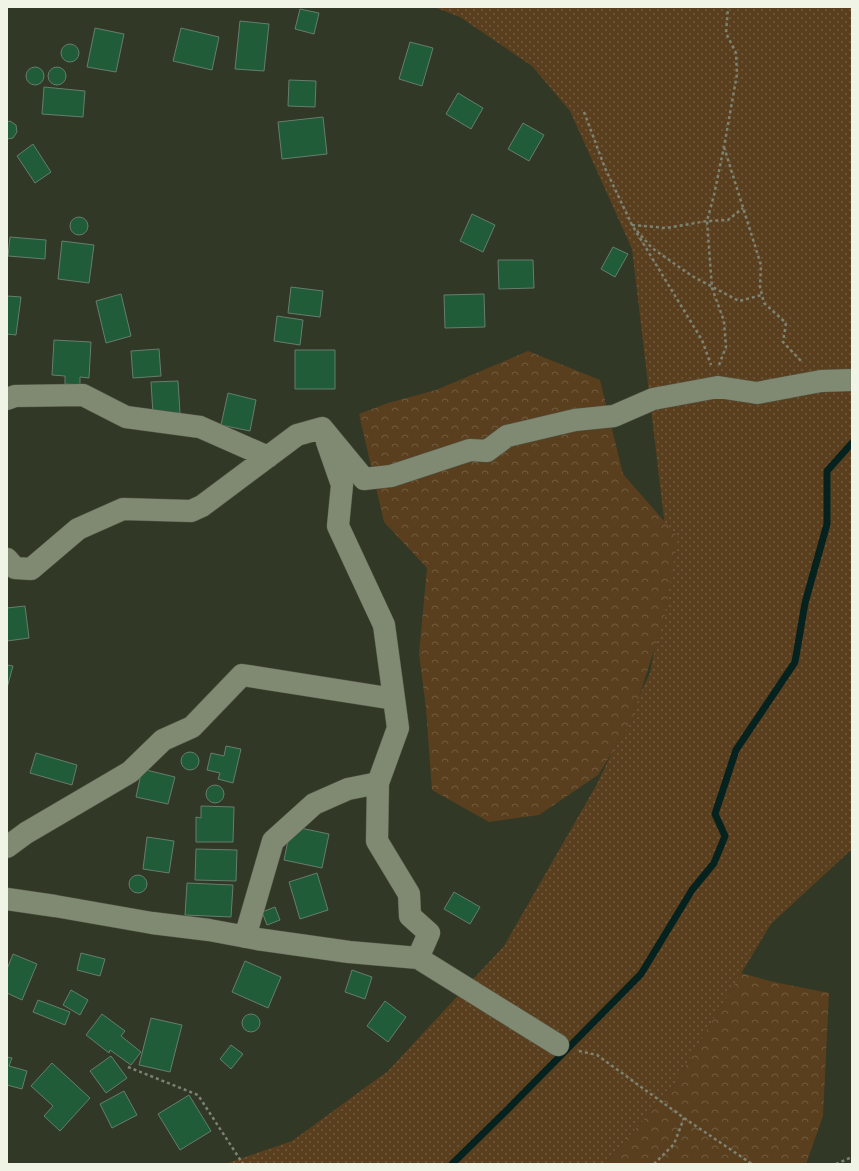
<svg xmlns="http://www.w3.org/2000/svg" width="859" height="1171" viewBox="0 0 859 1171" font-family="'Public Sans',sans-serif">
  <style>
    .grass { fill: url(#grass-dots) }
    .forest { fill: url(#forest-crowns) }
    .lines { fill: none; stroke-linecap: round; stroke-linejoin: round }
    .stream { stroke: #06221e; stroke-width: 7 }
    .building { fill: #205c38; stroke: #677d6d }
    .minor-casing { stroke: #515646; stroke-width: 23 }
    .path { stroke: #7d8373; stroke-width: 2.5; stroke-dasharray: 3 3; stroke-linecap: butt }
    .minor { stroke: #808972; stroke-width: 22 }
  </style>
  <defs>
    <pattern id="grass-dots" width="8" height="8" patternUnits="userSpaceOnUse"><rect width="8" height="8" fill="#5a3f1f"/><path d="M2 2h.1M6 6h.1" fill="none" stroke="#725b40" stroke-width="1.8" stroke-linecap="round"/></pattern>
    <pattern id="forest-crowns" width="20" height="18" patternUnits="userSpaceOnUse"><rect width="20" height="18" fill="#5a3f1f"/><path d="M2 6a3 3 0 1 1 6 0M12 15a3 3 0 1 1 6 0" fill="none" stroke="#725b40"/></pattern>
  </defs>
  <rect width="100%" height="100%" fill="#313825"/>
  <path class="grass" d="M434,7h418v842l-81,75 -97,161 -69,79h-380l67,-23 96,-70 116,-125 93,-162 53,-111 20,-104 -38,-320 -62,-138 -38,-45 -72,-49z"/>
  <path class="forest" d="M528,351l72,29 23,94 55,63 -14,83 -34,104 -32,51 -59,40 -50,7 -57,-32 -6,-82 -7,-54 8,-86 -43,-46 -25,-108 29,-11 48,-13z
    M741,973l33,9 55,11 -6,123 -17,48h-201l69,-79z"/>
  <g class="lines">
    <path class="stream" d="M452,1164l54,-53 135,-137 51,-84 22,-27 11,-27 -10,-22 21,-64 59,-88 10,-59 22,-79v-53l25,-28"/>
  </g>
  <path class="building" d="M300,9l19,4 -5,21 -19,-5z
    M240,21l29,3 -5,47 -29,-2z
    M95,28l29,6 -8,38 -29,-5z
    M181,28l38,9 -7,33 -39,-9z
    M410,42l23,6 -11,38 -23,-7z
    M61 53a9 9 0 1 1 18 0a9 9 0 1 1-18 0Z
    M48 76a9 9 0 1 1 18 0a9 9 0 1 1-18 0Z
    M26 76a9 9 0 1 1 18 0a9 9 0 1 1-18 0Z
    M289,80l27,1 -1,26 -27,-1z
    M44,87l41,4 -2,26 -41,-3z
    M458,93l25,15 -12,21 -25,-15z
    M323,117l4,37 -45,5 -4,-37z
    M10,121l6,4 1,7 -4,6 -6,1v-17z
    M523,123l21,12 -15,26 -21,-12z
    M33,144l18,28 -16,11 -18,-27z
    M472,214l23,11 -12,27 -23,-11z
    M70 226a9 9 0 1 1 18 0a9 9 0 1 1-18 0Z
    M10,237l36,3 -1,19 -37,-3z
    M62,241l32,4 -5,38 -31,-4z
    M613,247l15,7 -13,23 -14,-8z
    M498,260h35l1,28 -35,1z
    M291,287l32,4 -3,26 -32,-4z
    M121,294l10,42 -25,7 -10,-42z
    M484,294l1,33 -40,1 -1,-33z
    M7,296l14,1 -5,38 -9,-1z
    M277,316l26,4 -3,25 -26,-4z
    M54,340l37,2 -2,36 -9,-1v8l-15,-1v-8l-13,-1z
    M159,349l2,27 -28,2 -2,-27z
    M295,350h40v39h-40z
    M178,381l2,32 -27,1 -2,-32z
    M228,393l28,7 -6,31 -29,-6z
    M25,606l4,32 -22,3v-33z
    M7,665l6,1 -6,22z
    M226,746l15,3 -8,34 -15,-4 2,-6 -13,-3 4,-17 13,3z
    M181 761a9 9 0 1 1 18 0a9 9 0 1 1-18 0Z
    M36,753l41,12 -5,20 -42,-12z
    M142,769l33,8 -7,27 -32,-7z
    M206 794a9 9 0 1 1 18 0a9 9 0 1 1-18 0Z
    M201,806l33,1 -1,35h-37v-25l5,1z
    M291,826l38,8 -7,34 -38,-8z
    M147,837l27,4 -5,32 -26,-4z
    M196,849l41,1 -1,31 -41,-1z
    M317,873l11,37 -28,9 -11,-37z
    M129 884a9 9 0 1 1 18 0a9 9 0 1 1-18 0Z
    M187,883l46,2 -2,32 -46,-2z
    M454,892l26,15 -10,17 -26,-15z
    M275,907l5,13 -13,5 -5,-13z
    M81,953l24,6 -5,17 -23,-6z
    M13,954l24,10 -15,36 -15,-7v-24z
    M245,961l36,16 -13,31 -36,-16z
    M352,970l20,7 -7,22 -20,-7z
    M71,990l17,10 -8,15 -17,-10z
    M38,1000l32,12 -5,13 -32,-13z
    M385,1001l21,16 -18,25 -21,-16z
    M242 1023a9 9 0 1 1 18 0a9 9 0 1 1-18 0Z
    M102,1014l23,17 -4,5 20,16 -10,13 -21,-15 -1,3 -23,-18z
    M151,1018l31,7 -12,47 -31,-7z
    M231,1045l12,9 -12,15 -11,-10z
    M111,1056l16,22 -21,15 -16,-22z
    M7,1057l5,1 -3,8 18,5 -5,18 -15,-4z
    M52,1063l38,35 -30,33 -16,-15 9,-10 -22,-20z
    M124,1091l13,24 -25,13 -12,-24z
    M189,1095l22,36 -31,19 -22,-36z"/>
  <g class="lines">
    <g class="minor-casing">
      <path id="minor" d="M7,399l8,-3 68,-1 43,22 74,10 68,30
        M322,428l42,51 27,-3 79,-26 17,1 20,-15 68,-16 39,-4 39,-17 65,-12 39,6 64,-12 31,-1
        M327,442l15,43 -4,41 46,99 14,103 -20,55 -1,58 32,53 1,22 19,17 -11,25
        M7,559l8,9 16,1 47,-40 45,-20 68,2 11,-5 95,-71 25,-7
        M7,847l19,-14 104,-61 33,-32 29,-13 50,-52 152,24
        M7,899l48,7 97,17 57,7 48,9 92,13 69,6 140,87
        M245,937l28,-96 41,-37 34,-15 30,-6"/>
    </g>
    <path class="path" d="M584,112l21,56 27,57 70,115 9,25
      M724,147l37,118 -1,22 4,16 22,20 -3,19 19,20
      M632,225l34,3 41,-7 21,-1 15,-12
      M637,231l15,17 40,28 47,25 23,-6
      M719,365l7,-18 -2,-26 -12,-33 -5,-67 7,-26 10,-48 13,-73 -1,-21 -10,-20 2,-26
      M579,1051l18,4 87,63 68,46
      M128,1067l70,28 45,69
      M654,1164l20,-20 10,-26
      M836,1164l16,-7"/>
    <use href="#minor" class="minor"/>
  </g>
  <rect width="859" height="1171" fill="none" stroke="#eff4e7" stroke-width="16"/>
</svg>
